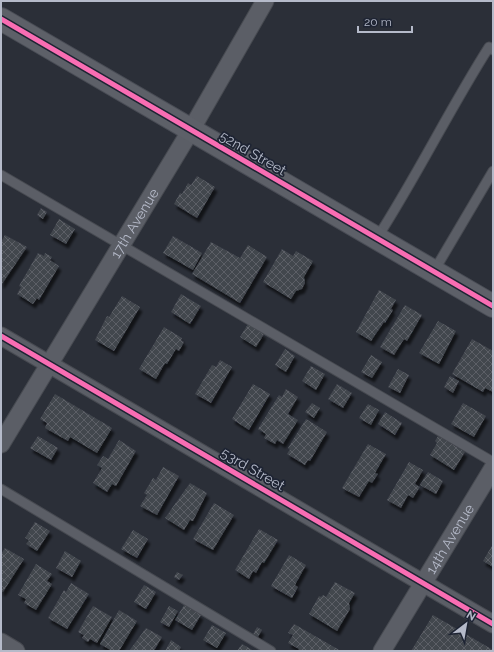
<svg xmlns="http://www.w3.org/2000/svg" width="494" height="652" viewBox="0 0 494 652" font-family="Raleway,sans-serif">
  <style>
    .building { fill: url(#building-cross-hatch); filter: url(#shadow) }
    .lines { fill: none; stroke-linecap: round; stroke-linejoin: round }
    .lane-casing { stroke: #474a51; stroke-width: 11 }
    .street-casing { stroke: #474a51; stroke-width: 19 }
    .primary-casing { stroke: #494c55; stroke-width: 24 }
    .lane { stroke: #5b5e66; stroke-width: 9 }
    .street { stroke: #5b5e66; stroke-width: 17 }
    .primary { stroke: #5d6068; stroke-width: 22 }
    .cycleway-casing { stroke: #1e2433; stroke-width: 8 }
    .cycleway { stroke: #f96db3; stroke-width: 5 }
    .labels { text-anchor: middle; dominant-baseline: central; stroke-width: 3.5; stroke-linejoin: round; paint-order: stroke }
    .street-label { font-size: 14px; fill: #b5bac9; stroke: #1e2433 }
  </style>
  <defs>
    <pattern id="building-cross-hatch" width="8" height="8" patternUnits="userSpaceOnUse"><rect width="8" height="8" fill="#42464e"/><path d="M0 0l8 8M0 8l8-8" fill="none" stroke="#5b5f66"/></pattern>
    <filter id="shadow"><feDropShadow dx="2.5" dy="4.5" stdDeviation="1" flood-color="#0009"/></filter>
  </defs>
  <rect width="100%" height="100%" fill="#2b2f38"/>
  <path class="building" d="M197,176l18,11 -18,31 -23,-14 6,-11 2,1 6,-11 3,2z
    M41,208l6,4 -4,7 -6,-4z
    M59,219l16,10 -9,15 -16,-9z
    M5,235l22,12 -25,37h-1v-42z
    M173,236l29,17 -9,17 -30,-17z
    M211,242l29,16 8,-13 19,12 -27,46 -48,-29z
    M282,249l11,7 3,-5 17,10 -9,16 1,6 -3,6 -6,2 -5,8 -28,-17z
    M38,253l6,3 1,-3 7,4 -2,3 9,6 -20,34 -2,-2 -4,6 -16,-10 4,-7 -2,-1z
    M379,290l17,10 -5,9 2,1 -8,13 -1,-1 -13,19 -15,-9z
    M181,294l20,12 -11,18 -19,-12z
    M122,296l18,11 -26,44 -19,-11 12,-24 2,1z
    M405,305l17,10 -15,26 -3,-2 -10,16 -14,-8z
    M438,321l18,10 -17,33 -20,-11z
    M248,324l16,10 -8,13 -16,-10z
    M164,327l18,11 -1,2 3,2 -5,9 -3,-2 -9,15 -2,-1 -9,16 -17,-10z
    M472,339l21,12v41l-8,-4 -2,4 -31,-18z
    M285,349l10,7 -9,16 -11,-7z
    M371,355l11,7 -10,16 -11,-6z
    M220,360l12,7 -21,36 -16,-9 17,-29 4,2z
    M311,366l14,8 -9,16 -14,-9z
    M398,369l11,6 -9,18 -12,-6z
    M450,376l9,5 -6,12 -9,-6z
    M253,384l17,10 -21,36 -17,-11z
    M337,384l15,9 -9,15 -15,-9z
    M286,389l12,8 -10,17 10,6 -15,24 -6,-4 -2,4 -11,-6 2,-4 -8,-5 21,-34 3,2z
    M55,394l57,34 -15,25 -27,-16 -2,4 -23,-13 2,-5 -7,-4z
    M312,403l8,5 -6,10 -9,-6z
    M463,403l23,13 -12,21 -23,-13z
    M368,404l11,6 -8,15 -12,-7z
    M385,412l17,11 -7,12 -17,-11z
    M306,419l21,13 -17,29 -2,-1 -3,5 -18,-11 3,-5 -2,-1z
    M38,436l20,12 -7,12 -21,-12z
    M438,436l27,16 -11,18 -24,-15 7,-12 -2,-2z
    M119,440l17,11 -20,35 -4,-2 -5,8 -14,-9 9,-15 -5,-3 6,-9 5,3z
    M368,444l18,10 -11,19 3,1 -6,9 -3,-2 -10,16 -17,-9z
    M409,462l14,8 -8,14 5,3 -7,11 -5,-3 -7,13 -14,-8z
    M163,467l16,9 -22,39 -17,-9 7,-11 -3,-2 9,-15 3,2z
    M428,472l15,9 -7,13 -16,-9z
    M190,483l17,10 -14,28 -3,-1 -6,10 -19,-12z
    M214,503l20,12 -21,35 -20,-11z
    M35,522l15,9 -13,20 -11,-7 3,-4 -4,-2z
    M259,529l19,11 -14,23 -2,-1 -6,11 -3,-2 -4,8 -14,-9z
    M133,530l15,9 -11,19 -16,-9z
    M493,544v23l-10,-6z
    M5,548l19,11 -21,33 -2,-1v-37z
    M65,551l16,10 -9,16 -16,-9z
    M289,555l17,10 -11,20 3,2 -6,11 -21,-12z
    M36,564l16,10 -5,7 5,3 -16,26 -12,-7 2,-4 -8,-4z
    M177,572l6,3 -4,5 -5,-3z
    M335,582l20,11 -6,10 1,6 -13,22 -28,-17 10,-18 2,1 2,-2 3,2z
    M71,583l18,11 -22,35 -19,-11 16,-28 2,2z
    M144,585l12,7 -10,17 -12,-7z
    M184,605l17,10 -9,15 -17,-10z
    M93,606l19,11 -15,26 -7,-4 -2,3 -6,-4 2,-3 -6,-3z
    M169,606l9,5 -9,16 -9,-5z
    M119,610l18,11 -18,30h-7l-12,-7z
    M433,615l60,35v1h-82z
    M294,624l47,27h-43l1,-2 -11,-6 5,-8 -5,-2z
    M212,625l14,8 -9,15 -14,-8z
    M257,627l5,3 -4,7 -5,-3z
    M146,628l16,9 -7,12 -2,2h-24z
    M171,640l10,7 -2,4h-14z
    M242,644l12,7h-17z"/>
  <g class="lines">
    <g class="lane-casing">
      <path id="lane" d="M1,175l492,287
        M377,238c40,-62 72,-128 112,-191l4,3
        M434,271l59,-100
        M1,489l270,162"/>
    </g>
    <g class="street-casing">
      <g id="street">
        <path d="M1,336l492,288"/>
        <path id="s1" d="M1,444l190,-314 74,-129"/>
        <path d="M1,642l15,9"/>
        <path id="s2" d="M382,651l111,-183"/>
      </g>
    </g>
    <g class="primary-casing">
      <path id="primary" d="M1,19l492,287"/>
    </g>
    <use href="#lane" class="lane"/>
    <use href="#street" class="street"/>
    <use href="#primary" class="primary"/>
    <g class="cycleway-casing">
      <path id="cycleway" d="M1,19l492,287
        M1,336l492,288"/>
    </g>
    <use href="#cycleway" class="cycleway"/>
  </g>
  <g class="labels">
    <g class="street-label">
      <text transform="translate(253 153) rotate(30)">52nd Street</text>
      <text stroke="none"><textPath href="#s1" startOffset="258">17th Avenue</textPath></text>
      <text transform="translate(253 469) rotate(30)">53rd Street</text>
      <text stroke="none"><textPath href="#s2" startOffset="131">14th Avenue</textPath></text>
    </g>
  </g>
  <rect width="494" height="652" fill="none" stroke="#b5bac9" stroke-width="4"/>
  <g transform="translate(466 624) rotate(31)" stroke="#1e2433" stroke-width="3" paint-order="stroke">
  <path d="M0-3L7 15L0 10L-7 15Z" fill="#b5bac9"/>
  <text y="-6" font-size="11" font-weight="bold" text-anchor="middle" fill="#b5bac9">N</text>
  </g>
  <path d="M358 26v6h54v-6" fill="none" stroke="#b5bac9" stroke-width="2"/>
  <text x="364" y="26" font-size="12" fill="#b5bac9" stroke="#1e2433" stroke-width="3" paint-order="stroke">20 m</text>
</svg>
